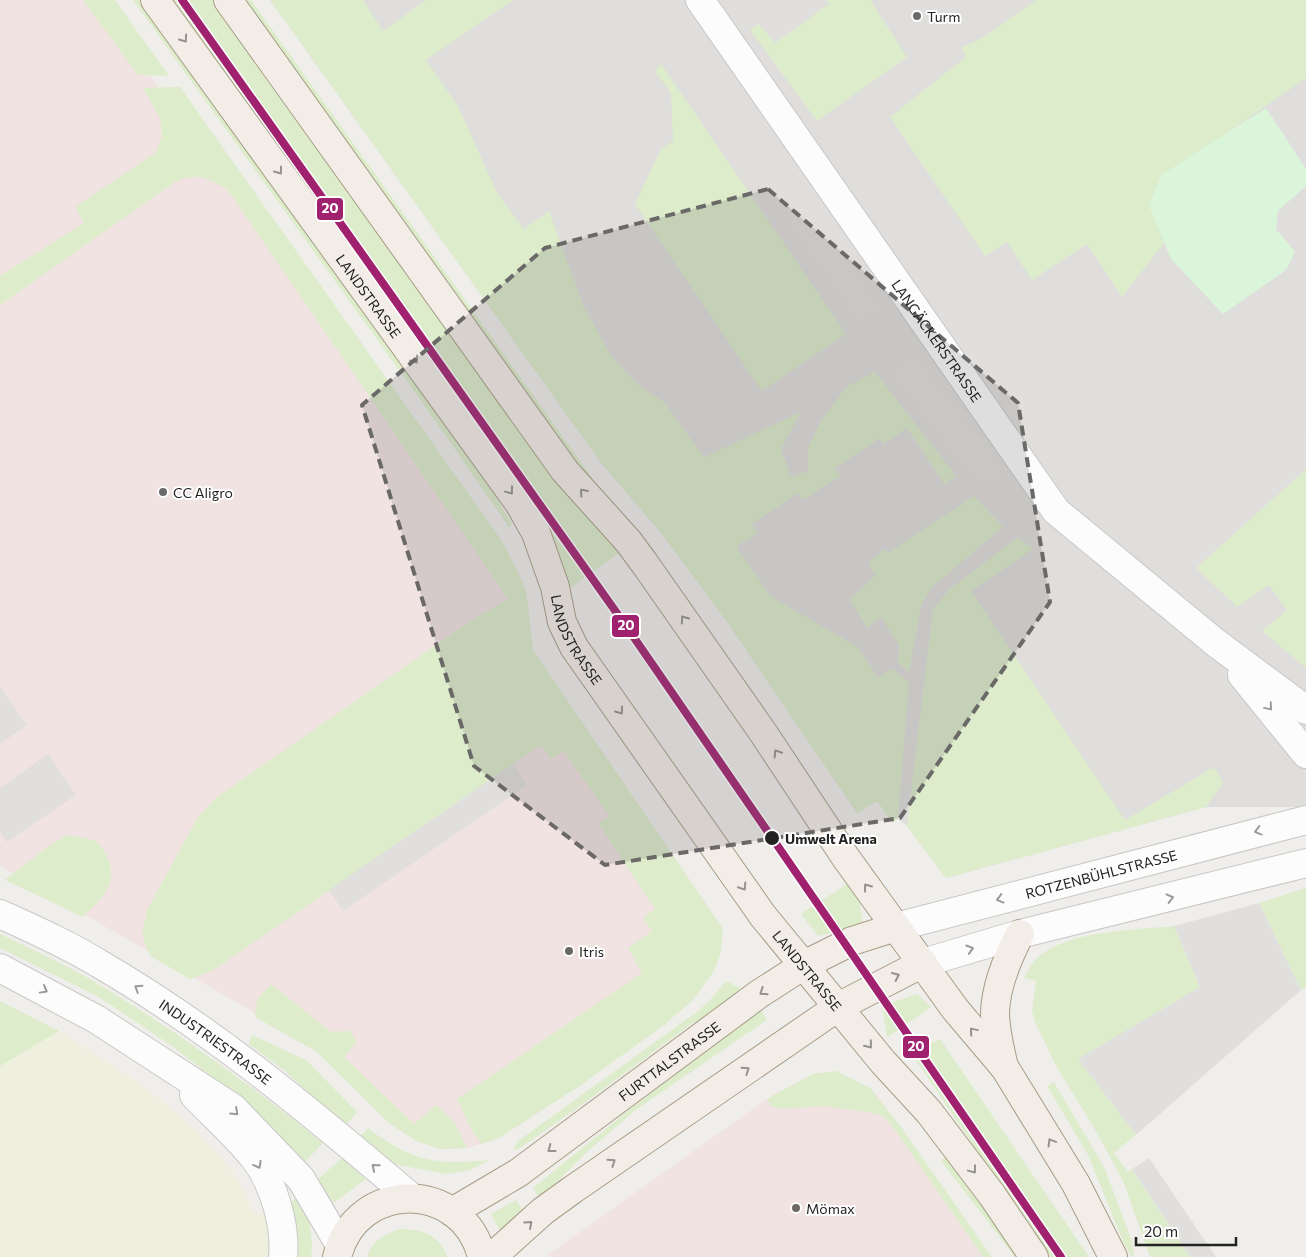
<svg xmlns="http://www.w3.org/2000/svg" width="1306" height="1257" viewBox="0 0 1306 1257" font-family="Commissioner,sans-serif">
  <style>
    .residential { fill: #dfdedc }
    .commercial { fill: #f1e3e1 }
    .farmland { fill: #efefdf }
    .grass { fill: #ddeccb }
    .park { fill: #daf5da }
    .parking { fill: #e0dfde }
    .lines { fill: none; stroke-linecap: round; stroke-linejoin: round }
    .minor-casing { stroke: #c9c8c7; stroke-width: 30 }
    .major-casing { stroke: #a79c86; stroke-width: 30 }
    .minor { stroke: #fdfcfc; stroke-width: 28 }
    .major { stroke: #f3ede7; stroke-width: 28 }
    .tram-1-casing { stroke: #fff; stroke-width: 11 }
    .tram-1 { stroke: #a0216e; stroke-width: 8 }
    .oneway { stroke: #95928e }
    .oneway2 { stroke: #9a9a9a }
    .marked { fill: #6a6968; fill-opacity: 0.2; stroke: #6a6968; stroke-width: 4; stroke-dasharray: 10 6; stroke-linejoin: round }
    .poi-dot { fill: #6a6968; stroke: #fff; stroke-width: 2 }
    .stop-dot { fill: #222; stroke: #fff; stroke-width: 2 }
    .labels { text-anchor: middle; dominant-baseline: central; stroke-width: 4; stroke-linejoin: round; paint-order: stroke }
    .poi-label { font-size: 14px; fill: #222; stroke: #fff; text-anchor: start }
    .street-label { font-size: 14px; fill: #222; stroke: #fff }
    .stop-label { font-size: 14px; font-weight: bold; fill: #222; stroke: #fff; text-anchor: start }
    .line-badge { stroke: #fff; stroke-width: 2 }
    .badge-label { font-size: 14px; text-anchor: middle; font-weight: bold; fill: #fff }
  </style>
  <rect width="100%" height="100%" fill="#f0eeeb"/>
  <path class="residential" d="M270,0h1036v807h-100l-260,71 -39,-52 -9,-8 -5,5 -16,-22 -20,12 -130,-191 -65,-88 -60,-70z"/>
  <path class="commercial" d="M0,0h94l424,572 8,18 7,60 190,279 -2,23 -6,17 -22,31 -112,85 -84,54 -30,9 -26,1 -25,-8 -27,-18 -72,-71 -67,-42 -250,-144z
    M836,1071l34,17 11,12 103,157h-436l1,-3 225,-160 39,-20z"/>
  <path class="farmland" d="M59,1031l67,43 38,28 30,26 35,38 16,25 9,23 13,-2 4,45h-271v-191z"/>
  <path class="grass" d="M83,0h32l54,76 -31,-1z
    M133,0h9l346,482 24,43 -3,2 -85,-122z
    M170,0h43l107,148 300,404 -51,37z
    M241,0h10l342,479 -2,2 -15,-15z
    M270,0h93l20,31 43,-31h87l-87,60 32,46 39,87 27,36 25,-18 34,94 28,51 31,32 22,14 40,55 97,-45 -20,37 10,28 17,-6v-23l13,-27 25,-34 29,-15 81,104 -12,8 -37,-56 -23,16 -4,-6 -45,30 5,8 -37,24 -5,-7 -46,31 6,9 -22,13 35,51 87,50 20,31 14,-10 17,15 -11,135 -5,5 -16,-22 -20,12 -130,-191 -65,-88 -60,-70z
    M826,0h44l37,57 -90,64 -67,-91 9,-6 16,18 53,-38z
    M1036,0h270v78l-98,68 -47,29 -12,31 15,37 -42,54 -35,-53 -55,36 -25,-38 -22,14 -95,-139 76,-60 -5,-9 23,-11z
    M661,64l185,270 -84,57 -127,-187 26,-55 12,-8 -2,-48 -16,-22z
    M180,87l324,457 22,46 7,60 190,279 -2,23 -6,17 -22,31 -29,25 -83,60 -84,54 -16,5 -12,-19 -12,-26 185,-126 -14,-25 24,-17 -9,-13 12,-9 -57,-86 11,-7 -45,-65 -13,8 -10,-14 -329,226 -22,8 -40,-23 -8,-21 5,-25 51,-93 19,-20 252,-175 39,-23 -281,-410c-22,-12 -29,-17 -52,-7l-175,123v-29l84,-53 -9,-16 80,-54 7,-17 -2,-18 -17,-30z
    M1306,469v199l-44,-37 25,-21 -18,-25 -32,22 -41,-39z
    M974,496l29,31 -72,61 -10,18 -12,66 -11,-9 1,-18 -18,-28 -14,11 -17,-29 26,-24 -8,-12 16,-14 4,4z
    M1018,537l15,12 -62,42 154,229 89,-53 9,16 -17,24 -260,71 -39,-52 26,-217 17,-20z
    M68,835c8,2 20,3 27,6 5,3 10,11 12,16 13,26 -7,43 -24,60l-78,-37 45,-35z
    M850,882l9,16 4,28 -45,10 -17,-22z
    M1306,888v99l-5,3 -42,-87z
    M1174,926l26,61 -121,73 57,75 -22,18 14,19 4,-3 58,88h-40l-27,-76 -30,-55 -37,-60 -20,-42 -4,-13 4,-30 -12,-3c3,-6 6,-12 10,-17 29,-31 100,-31 140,-35z
    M0,934c29,14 60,28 88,44 82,48 161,106 235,165l-20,21 -73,-73 -58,-45 -73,-49 -99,-49z
    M726,981l14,7 -2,6 -30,23 -15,6 -14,10 -103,76 -57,40 -6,1 5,-9 180,-130 12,-11z
    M271,984l60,48 19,-1 7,11 -13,15 70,67 22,-19 18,17 13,26 -26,1 -25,-8 -27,-18 -72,-71 -62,-35 2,-17z
    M917,994l14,13 -44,31 -5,-32z
    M0,1001l59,30 -59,35z
    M761,1010l6,10 -130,89 -50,43 -47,47 -7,-11 101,-82z
    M252,1035l54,25 51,52 -12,14 -60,-55 -36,-27z
    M940,1039l149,218h-40l-138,-204z
    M836,1071l34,17 31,39 91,130h-9l-88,-127 -12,-14 -15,-4 -45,-6 -40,3 -12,-3 -4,-7 46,-25z
    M1054,1082l50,85 28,74 2,16h-2l-7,-11 -37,-91 -41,-69z
    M368,1128c45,34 66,37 122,32l-20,10 -24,4 -53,-10 -34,-26z
    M946,1156l78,101h-9l-74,-96z
    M342,1158l24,21 -32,24 -19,-21z
    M300,1196c9,19 14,40 11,61h-15l-6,-54z
    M516,1200l9,14 -22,22 -12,-22z
    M400,1229c20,0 41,6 47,28h-80c5,-16 18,-23 33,-28z"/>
  <path class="park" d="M1266,108l40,61v17l-28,25 -2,18 19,23 -9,18 -63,44 -52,-55 -22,-53 12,-31z"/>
  <path class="parking" d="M785,0h41l3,4 -54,39 -16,-19z
    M715,63l165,246 -21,14 -167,-243z
    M961,294l75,94 79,87 54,50 -27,24 -124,-119 -35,-39 -55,-78z
    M915,356l92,116 -20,15 -41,-42 -54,-71z
    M1306,433v36l-110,99 -19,-19z
    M0,687l27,38 -27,19z
    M48,754l28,41 -69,47 -7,-10v-44z
    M513,764l14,21 -184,126 -14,-21z
    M1259,903l42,87 -165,145 -58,-76 122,-72 -26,-61z
    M1149,1158l67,99h-26l-58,-88z"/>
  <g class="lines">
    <g class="minor-casing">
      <g id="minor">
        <path id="s1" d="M700,0l356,511 160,132 90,67"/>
        <path d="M1242,675l64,79"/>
        <path id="s2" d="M0,914c33,15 67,30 98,49 114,66 214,150 314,235"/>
        <path id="s3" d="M896,927l410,-107"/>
        <path d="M923,963l97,-29 286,-71"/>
        <path d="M0,968l96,51 137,89 68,71 39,66"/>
        <path d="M194,1095c19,20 45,43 61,64 19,25 31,67 28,98"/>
      </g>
    </g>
    <g class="major-casing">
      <g id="major">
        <path id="s4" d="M155,0l364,503 17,30 19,54 7,35 12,25 189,269 120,146 46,50 63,83 42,62"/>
        <path d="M228,0l337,471 63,70 17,23 119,170 82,124 109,151 50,59 71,116 37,73"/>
        <path d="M1004,1067c-4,-18 -9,-36 -9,-55 1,-26 13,-55 25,-78"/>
        <path id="s5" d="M452,1212l66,-39 241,-179 45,-29 48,-24 44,-14"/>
        <path d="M337,1257c19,-78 126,-78 145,0"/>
        <path d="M492,1257l51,-46 29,-21 266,-183 85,-44"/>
      </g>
    </g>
    <use href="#minor" class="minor"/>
    <use href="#major" class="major"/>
    <g class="tram-1-casing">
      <path id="tram-1" d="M182,0l444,626 435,631"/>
    </g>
    <use href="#tram-1" class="tram-1"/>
  </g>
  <defs><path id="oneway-chevron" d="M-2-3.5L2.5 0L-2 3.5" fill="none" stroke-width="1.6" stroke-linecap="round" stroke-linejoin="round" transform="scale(1.25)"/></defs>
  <g class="oneway">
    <use href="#oneway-chevron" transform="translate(184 39) rotate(54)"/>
    <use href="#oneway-chevron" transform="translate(279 171) rotate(54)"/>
    <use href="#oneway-chevron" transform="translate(415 360) rotate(55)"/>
    <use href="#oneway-chevron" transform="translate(510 491) rotate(53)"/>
    <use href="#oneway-chevron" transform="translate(583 492) rotate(-131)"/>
    <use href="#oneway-chevron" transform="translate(684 619) rotate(-125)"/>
    <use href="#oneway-chevron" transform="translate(620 711) rotate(54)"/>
    <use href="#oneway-chevron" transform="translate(777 753) rotate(-123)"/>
    <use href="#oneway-chevron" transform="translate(743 887) rotate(57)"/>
    <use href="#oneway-chevron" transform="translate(867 887) rotate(-126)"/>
    <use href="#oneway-chevron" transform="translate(896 976) rotate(-25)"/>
    <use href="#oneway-chevron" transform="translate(763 992) rotate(146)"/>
    <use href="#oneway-chevron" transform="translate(973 1031) rotate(-130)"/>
    <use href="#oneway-chevron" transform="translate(869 1045) rotate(51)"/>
    <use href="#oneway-chevron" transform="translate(746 1070) rotate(-35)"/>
    <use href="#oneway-chevron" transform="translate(1051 1142) rotate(-121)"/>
    <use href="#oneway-chevron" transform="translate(551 1149) rotate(143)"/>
    <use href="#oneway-chevron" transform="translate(612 1162) rotate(-35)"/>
    <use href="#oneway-chevron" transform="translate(973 1170) rotate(53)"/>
    <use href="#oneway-chevron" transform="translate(529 1224) rotate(-42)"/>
  </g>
  <g class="oneway2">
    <use href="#oneway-chevron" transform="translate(1269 707) rotate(50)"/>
    <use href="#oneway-chevron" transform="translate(1258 831) rotate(165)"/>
    <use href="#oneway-chevron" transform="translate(1170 898) rotate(-14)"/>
    <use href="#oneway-chevron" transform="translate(1000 899) rotate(165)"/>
    <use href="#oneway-chevron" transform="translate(970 949) rotate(-17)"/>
    <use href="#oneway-chevron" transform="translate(138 988) rotate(-147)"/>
    <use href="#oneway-chevron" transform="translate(44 990) rotate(29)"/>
    <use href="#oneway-chevron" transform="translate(235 1112) rotate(43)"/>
    <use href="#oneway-chevron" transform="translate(258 1165) rotate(61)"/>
    <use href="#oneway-chevron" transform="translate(375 1167) rotate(-140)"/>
  </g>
  <path class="marked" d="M768,189l250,214 32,199 -150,216 -295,47 -131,-99 -112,-361 183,-157z"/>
  <g class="poi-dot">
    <circle cx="917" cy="16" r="5"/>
    <circle cx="163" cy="492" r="5"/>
    <circle cx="569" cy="951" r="5"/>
    <circle cx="796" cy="1208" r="5"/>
  </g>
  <circle class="stop-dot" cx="772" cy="838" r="8"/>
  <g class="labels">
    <g class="poi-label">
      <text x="927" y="16">Turm</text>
      <text x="173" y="492">CC Aligro</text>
      <text x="579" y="951">Itris</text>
      <text x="806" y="1208">Mömax</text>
    </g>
    <g class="street-label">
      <text stroke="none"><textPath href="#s4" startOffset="365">LANDSTRASSE</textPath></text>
      <text stroke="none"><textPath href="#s1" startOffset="415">LANGÄCKERSTRASSE</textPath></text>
      <text stroke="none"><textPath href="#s4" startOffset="770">LANDSTRASSE</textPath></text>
      <text stroke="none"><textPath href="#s3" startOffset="212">ROTZENBÜHLSTRASSE</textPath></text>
      <text stroke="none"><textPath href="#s4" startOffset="1175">LANDSTRASSE</textPath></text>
      <text stroke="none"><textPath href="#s2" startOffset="251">INDUSTRIESTRASSE</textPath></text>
      <text stroke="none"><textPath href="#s5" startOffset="265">FURTTALSTRASSE</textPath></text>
    </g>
    <g class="stop-label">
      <text x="785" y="838">Umwelt Arena</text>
    </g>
  </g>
  <g class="line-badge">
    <rect x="316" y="197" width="28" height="24" rx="5" fill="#a0216e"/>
    <rect x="611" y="614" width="29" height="24" rx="5" fill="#a0216e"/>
    <rect x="902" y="1035" width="28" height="24" rx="5" fill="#a0216e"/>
  </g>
  <g class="badge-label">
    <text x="330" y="213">20</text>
    <text x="626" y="630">20</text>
    <text x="916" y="1051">20</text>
  </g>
  <path d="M1136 1237v8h100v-8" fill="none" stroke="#222222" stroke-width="2.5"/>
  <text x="1144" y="1237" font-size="15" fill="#222222" stroke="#ffffff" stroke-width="4" paint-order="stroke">20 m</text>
</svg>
